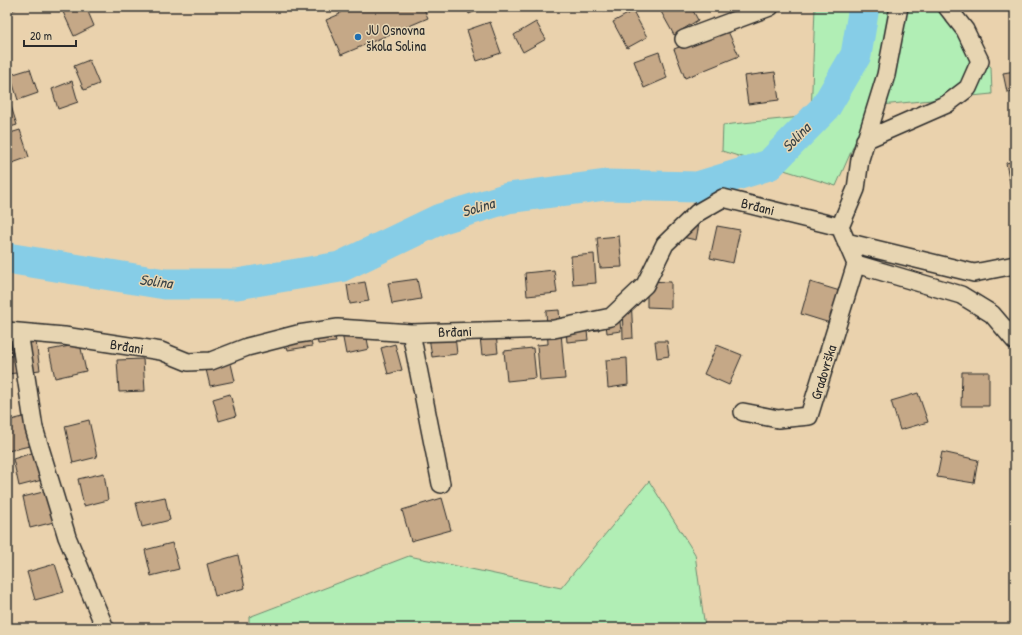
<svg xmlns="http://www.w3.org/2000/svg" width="1022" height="635" viewBox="0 0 1022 635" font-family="'Patrick Hand',sans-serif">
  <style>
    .green { fill: #b1eeb5; stroke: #6e8c70 }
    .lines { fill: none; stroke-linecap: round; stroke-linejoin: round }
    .river { stroke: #86cde7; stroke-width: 31 }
    .building { fill: #c5a887; stroke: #2b2b2b }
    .minor-casing { stroke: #2b2b2b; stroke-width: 20 }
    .minor { stroke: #e7d5b2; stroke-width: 17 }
    .poi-dot { fill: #1f6fb2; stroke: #e7d5b2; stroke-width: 1.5 }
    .labels { text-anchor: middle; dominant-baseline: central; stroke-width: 3; stroke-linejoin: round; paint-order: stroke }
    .poi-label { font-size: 14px; fill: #2b2b2b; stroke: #e7d5b2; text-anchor: start }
    .street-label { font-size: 14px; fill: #2b2b2b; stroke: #e7d5b2 }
    .water-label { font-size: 15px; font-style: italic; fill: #394347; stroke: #e7d5b2 }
  </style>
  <rect width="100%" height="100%" fill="#ead2ad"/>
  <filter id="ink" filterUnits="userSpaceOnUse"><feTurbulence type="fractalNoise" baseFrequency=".025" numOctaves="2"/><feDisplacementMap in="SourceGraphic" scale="8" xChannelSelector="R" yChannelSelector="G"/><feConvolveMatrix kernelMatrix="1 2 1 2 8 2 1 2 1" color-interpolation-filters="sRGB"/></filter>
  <g filter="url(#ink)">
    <path class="green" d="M815,7h120l56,60 1,27 -121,12 -35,80 -114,-35 1,-26 88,-9z
      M649,481l46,73 10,74h-456v-11l160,-61 152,32z"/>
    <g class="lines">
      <path class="river" d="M7,258l158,26h72l103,-17 100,-48 68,-21 98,-13 91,2 72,-22 56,-57 31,-53 8,-48"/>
    </g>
    <path class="building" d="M8,7h13l-11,4z
      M73,7h13l8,19 -20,10 -11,-24z
      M337,7h86l5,11 -87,37 -15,-35 14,-6z
      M467,7h18l-16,7z
      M602,7h10l-8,4z
      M661,7h30l7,13 -24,15 -15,-27z
      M633,11l14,26 -20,11 -14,-26z
      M490,22l11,31 -24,8 -10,-31z
      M536,22l10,17 -23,13 -9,-17z
      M727,29l12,27 -54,22 -11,-29z
      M659,52l8,26 -23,10 -10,-27z
      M89,60l10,24 -15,6 -10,-24z
      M30,69l8,24 -20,7 -8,-25z
      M1015,71v20l-8,1 -4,-19z
      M775,72l4,28 -31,4 -4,-28z
      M72,81l6,21 -20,7 -6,-20z
      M9,100l8,25 -10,3v-27z
      M20,130l9,27 -22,8v-31z
      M1015,161v26l-4,1 -5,-25z
      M700,219l-4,21 -14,-3z
      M717,226l23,4 -7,33 -23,-5z
      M619,236l3,31 -22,1 -3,-30z
      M594,254l2,29 -23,2 -2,-29z
      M554,270l3,23 -30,3 -2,-23z
      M417,279l4,20 -29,5 -4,-21z
      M647,281l24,1v26l-24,-1z
      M365,282l4,19 -19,3 -3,-19z
      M810,282l30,9 -10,32 -29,-9z
      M622,296l9,1 2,41 -10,1z
      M559,310l6,69 -25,2 -3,-36 11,-1 -2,-33z
      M619,312l2,19 -14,2 -2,-18z
      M598,315l1,15 -12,1 1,9 -21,2 -2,-24z
      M332,320l4,22 -18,2 -3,-20z
      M364,323l5,26 -23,5 -5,-26z
      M308,326l4,20 -24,4 -5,-22z
      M454,327l3,27 -25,3 -4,-27z
      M496,334l2,19 -16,2 -2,-18z
      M35,335l5,35 -32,4 -1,-17 5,-1 -3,-18z
      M655,341h12l2,15 -12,2z
      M80,344l6,27 -31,7 -6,-28z
      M395,344l7,26 -14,4 -7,-26z
      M717,345l25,10 -13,30 -25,-11z
      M533,348l3,30 -29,3 -3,-30z
      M229,355l6,26 -25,5 -6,-25z
      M627,358l1,27 -20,3 -2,-28z
      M143,359l2,32 -26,1 -2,-32z
      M962,372h27v34h-28z
      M918,393l10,29 -28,8 -9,-29z
      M230,394l6,22 -17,5 -6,-22z
      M31,415l7,29 -30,7 -1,-30z
      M89,420l8,37 -24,6 -8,-37z
      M41,450l5,29 -27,7 -6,-27z
      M942,452l36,8 -4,23 -37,-6z
      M104,473l4,27 -24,6 -6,-27z
      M51,490l7,31 -28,7 -7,-31z
      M165,497l5,23 -28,7 -6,-24z
      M442,498l9,32 -40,11 -9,-31z
      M172,543l7,26 -28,7 -6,-26z
      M238,555l7,33 -30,8 -8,-32z
      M55,564l9,28 -29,8 -8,-28z"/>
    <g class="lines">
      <g class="minor-casing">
        <path id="minor" d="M899,7l-13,68 -26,84 -4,30 -16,38 16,37 105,31 31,19 23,27
          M684,39l86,-32
          M865,140l82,-36 21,-16 12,-27 -15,-31 -18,-23
          M846,242l128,31 41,-8
          M7,331l57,5 97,15 27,11 23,-1 36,-14 51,-13 40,-6 73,5 143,-4 57,-12 34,-32 20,-41 32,-31 26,-15 117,29
          M19,332l15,96 33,109 38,91
          M411,333l30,151
          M743,412l35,7 31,-3 47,-152"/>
      </g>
      <use href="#minor" class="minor"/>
    </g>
  </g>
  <circle class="poi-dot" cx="358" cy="37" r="4"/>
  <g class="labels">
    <g class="poi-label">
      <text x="366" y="29">JU Osnovna<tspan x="366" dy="16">škola Solina</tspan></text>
    </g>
    <g class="street-label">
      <text transform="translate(758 206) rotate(14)">Brđani</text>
      <text transform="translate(455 331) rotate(-2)">Brđani</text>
      <text transform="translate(127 346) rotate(9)">Brđani</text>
      <text transform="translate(823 372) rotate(-73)">Gradovrška</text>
    </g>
    <g class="water-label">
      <text transform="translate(796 137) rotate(-46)">Solina</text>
      <text transform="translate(478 207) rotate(-17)">Solina</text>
      <text transform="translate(156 281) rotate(7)">Solina</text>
    </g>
  </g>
  <rect width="1022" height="635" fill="none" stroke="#e7d5b2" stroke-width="24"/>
  <rect x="12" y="12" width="998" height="611" fill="none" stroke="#2b2b2b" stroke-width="1.5" filter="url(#ink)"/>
  <path d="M24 40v6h52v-6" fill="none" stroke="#2b2b2b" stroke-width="2"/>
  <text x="30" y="40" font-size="12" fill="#2b2b2b" stroke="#e7d5b2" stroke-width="3" paint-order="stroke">20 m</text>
</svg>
